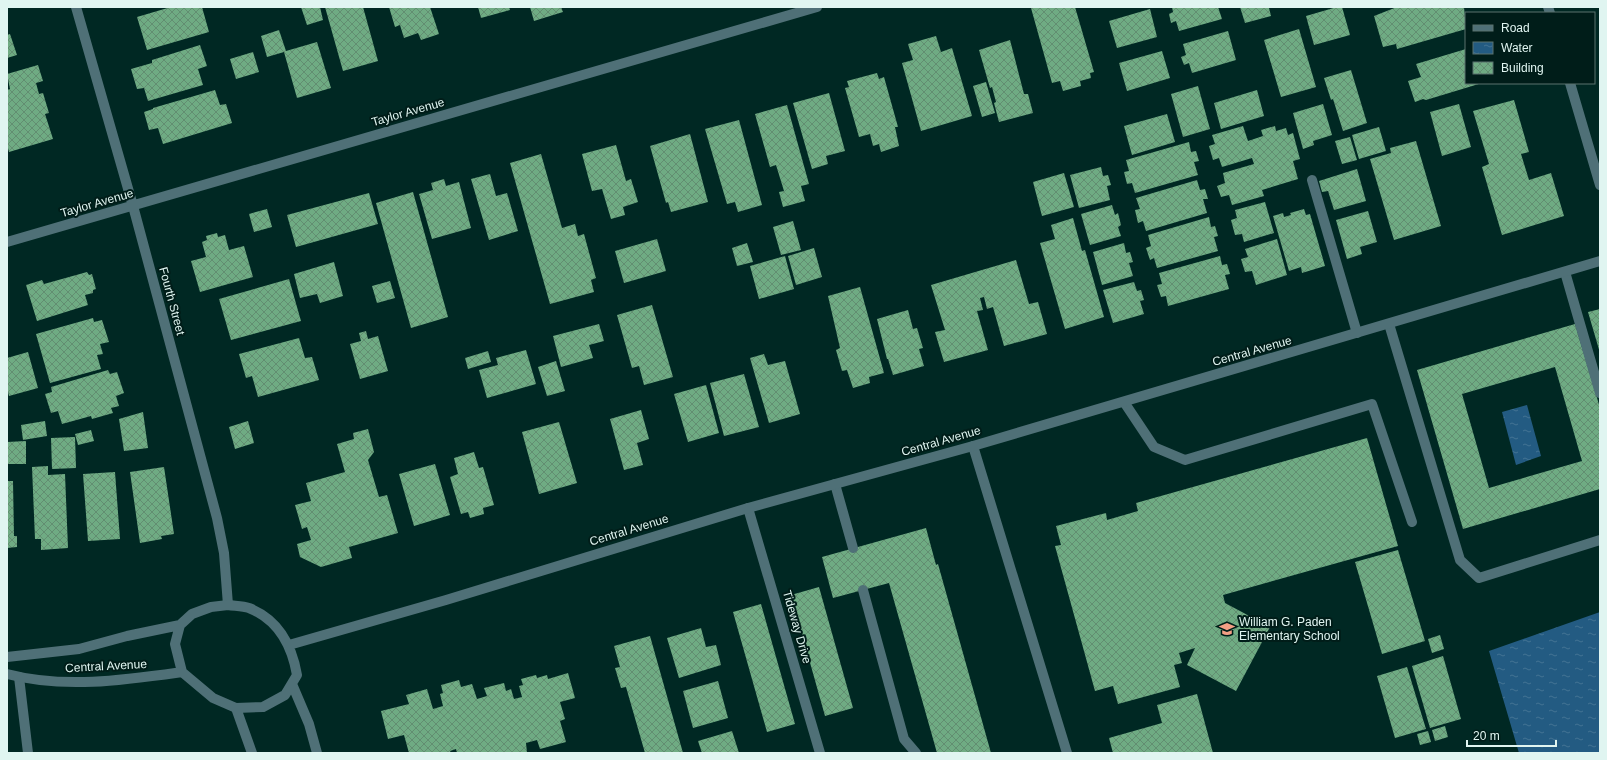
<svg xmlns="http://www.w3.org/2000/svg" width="1607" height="760" viewBox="0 0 1607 760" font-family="Arial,sans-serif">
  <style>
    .water { fill: url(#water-ripples) }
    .building { fill: url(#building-cross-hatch); fill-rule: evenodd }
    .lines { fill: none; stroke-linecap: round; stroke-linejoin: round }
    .service { stroke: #4f7077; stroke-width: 10 }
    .minor { stroke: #4f7077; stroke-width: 10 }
    .tertiary { stroke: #4f7077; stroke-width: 10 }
    .labels { text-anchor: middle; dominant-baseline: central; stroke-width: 4; stroke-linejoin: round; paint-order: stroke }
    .street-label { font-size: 12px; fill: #e0f5f1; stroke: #001d19 }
    .poi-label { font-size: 12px; fill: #e0f5f1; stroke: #001d19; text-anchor: start }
  </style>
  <defs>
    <pattern id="water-ripples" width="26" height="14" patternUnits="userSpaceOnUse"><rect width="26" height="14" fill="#235b82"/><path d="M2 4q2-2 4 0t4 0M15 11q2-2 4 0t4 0" fill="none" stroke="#437394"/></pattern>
    <pattern id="building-cross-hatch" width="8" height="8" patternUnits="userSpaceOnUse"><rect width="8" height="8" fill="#6fab83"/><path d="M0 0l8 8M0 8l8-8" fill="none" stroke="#628e71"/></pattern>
  </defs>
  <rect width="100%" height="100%" fill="#002823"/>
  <path class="water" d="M1527,405l14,51 -25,9 -14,-53z
    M1600,612v141h-81l-30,-102z"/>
  <path class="building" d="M171,7h31l7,25 -62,18 -10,-33z
    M301,7h19l3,13 -16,5z
    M325,7h38l15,54 -35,10z
    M389,7h41l9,27 -18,6 -3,-7 -14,5 -4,-13 -5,2z
    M478,7h31l1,3 -29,8z
    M530,7h31l2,5 -29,9z
    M1034,7h41l19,65 -4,1 1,5 -11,3 1,5 -18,5 -3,-10 -8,2 -21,-75z
    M1172,7h46l4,12 -43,12 -3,-10 -5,2 -2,-9 4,-2z
    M1240,7h32l-3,1 2,8 -26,7z
    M1337,7h5l8,28 -36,10 -8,-29z
    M1397,7h67l2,22 -69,20 -1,-5 -13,3 -9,-31z
    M1150,9l7,28 -40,11 -8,-27z
    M1299,29l17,58 -35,10 -17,-57z
    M279,30l7,21 31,-9 14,46 -34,10 -13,-46 -17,5 -6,-21z
    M1228,31l8,29 -44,13 -3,-10 -5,2 -3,-8 5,-2 -3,-11z
    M10,34l7,21 -10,3v-23z
    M936,36l5,16 11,-4 20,68 -51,15 -19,-68 11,-3 -5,-16z
    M1010,40l14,54h4l5,19 -34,9 -5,-19 2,-1 -4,-15 -2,1 -11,-38z
    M200,45l7,21 -9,3 5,16 -55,16 -4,-13 -7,1 -6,-20 21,-6v-3z
    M1466,49v34h16l-56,17 -3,-1 -8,3 -7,-21 13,-4 -5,-13z
    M1162,51l8,27 -43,13 -8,-28z
    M253,52l6,20 -23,7 -6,-20z
    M38,65l5,16 -7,2 3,11 4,-1 6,20 -4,1 8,25 -44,13 -2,-8v-54l3,-1 -3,-15z
    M1351,70l16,53 -24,8 -10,-32 -2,1 -7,-22z
    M877,73l2,6 5,-2 14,50h-3l4,19 -18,6 -2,-8 -6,2 -3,-12 -11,3 -14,-49 4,-1 -2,-6z
    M986,82l9,31 -13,4 -9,-31z
    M1198,86l12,43 -27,8 -12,-43z
    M215,90l5,15 6,-1 6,19 -69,21 -5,-16 -9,2 -5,-18 9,-3v-1z
    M1257,90l7,26 -43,13 -7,-26z
    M829,93l16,58 -19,5 2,8 -16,5 -19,-66z
    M1514,100l15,52 -8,2 8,26 22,-7 13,43 -62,19 -20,-68 7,-3 -16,-53z
    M1323,104l9,31 -19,6 1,4 -11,4 -10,-36z
    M1459,104l12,43 -29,9 -12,-44z
    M787,105l22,79 -8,2 4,15 -22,6 -4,-15 5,-1 -8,-26 -6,2 -15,-53z
    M1167,114l8,28 -43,13 -8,-29z
    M739,120l23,85 -24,7 -3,-10 -8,2 -22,-75z
    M1243,126l5,15 15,-5 -2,-6 14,-4 1,5 10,-3 2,7 5,-2 7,26 -7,2 5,18 -36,11 2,6 -32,9 -3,-10 -8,2 -4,-11 8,-3 -2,-10 31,-9 -2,-6 -30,9 -3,-9 -6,2 -4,-14 6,-2 -3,-9z
    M1379,127l7,24 -27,8 -7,-24z
    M690,134l18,68 -37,10 -3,-10 -2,1 -16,-57z
    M1350,137l7,23 -15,4 -7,-23z
    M1416,141l25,85 -47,14 -24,-81 21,-6 -1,-5z
    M1189,142l2,10 5,-1 3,10 -5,1 4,13 -63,18 -3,-10 -5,1 -3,-12 5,-1 -3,-11z
    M616,145l10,36 5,-2 7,23 -15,5 2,8 -14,4 -9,-30 -10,2 -10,-37z
    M541,154l21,74 13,-4 3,12 6,-2 12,44 -5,2 3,12 -44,12 -40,-141z
    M1101,167l2,9 5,-1 3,10 -4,1 3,14 -31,8 -9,-33z
    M1357,169l9,32 -32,9 -6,-19 -6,1 -3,-11z
    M1064,173l10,34 -32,9 -9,-34z
    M490,174l6,22 11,-3 11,38 -29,9 -18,-61z
    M444,179l2,7 13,-4 12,46 -39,11 -13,-45 14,-4 -2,-7z
    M1197,180l3,10 5,-1 3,10h-5l4,14 -61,18 -3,-10 -5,2 -3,-13 5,-1 -4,-11z
    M413,192l35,125 -37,11 -35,-125z
    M369,193l9,31 -82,23 -9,-32z
    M1265,202l9,31 -30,9 -2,-8 -7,1 -4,-15 6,-2 -2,-8z
    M1112,205l3,10 3,-2 3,12 -3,2 3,9 -31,9 -9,-31z
    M267,209l5,18 -18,5 -5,-18z
    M1304,209l2,6 4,-1 15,52 -23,7 -1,-6 -12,4 -16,-55 10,-3 1,4 7,-2 -1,-2z
    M1368,211l9,31 -17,5 2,7 -15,5 -11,-39z
    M1209,217l2,10 4,-1 3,10 -4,1 4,14 -61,17 -3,-10 -4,2 -4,-12 5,-2 -3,-11z
    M1073,218l9,33 3,-1 19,67 -39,12 -25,-86 15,-4 -4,-14z
    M793,221l8,29 -20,5 -8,-28z
    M217,233l1,4 7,-2 4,15 15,-4 9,31 -53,15 -9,-31 15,-4 -4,-15 5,-2 -1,-4z
    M657,239l9,32 -42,12 -9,-32z
    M1277,239l10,36 -31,10 -4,-14 -7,1 -4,-13 7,-2 -3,-8z
    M747,243l6,19 -16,4 -5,-18z
    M1124,243l2,10 4,-1 3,10 -4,1 4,13 -31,9 -9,-33z
    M814,248l8,29 -26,8 -8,-29z
    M785,256l9,33 -35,10 -9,-33z
    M1220,256l2,9 5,-1 3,10 -5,1 4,14 -61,17 -2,-10 -5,1 -4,-12 5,-1 -3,-11z
    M1016,260l13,44 9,-2 9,32 -43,12 -11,-39 -6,2 -3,-12 -4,1 3,12 -6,1 11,39 -44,12 -9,-30 10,-2 -14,-45z
    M334,262l9,34 -23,7 -3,-9 -17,4 -6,-24z
    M87,272l2,3 3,-1 4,15 -3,1v3l-8,2 3,10 -51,16 -11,-36 16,-5 2,4z
    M289,279l12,42 -70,19 -12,-41z
    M390,281l5,17 -18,5 -5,-17z
    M1134,282l3,9 4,-1 3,10 -4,1 4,13 -31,9 -10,-33z
    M860,287l24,86 -15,4 1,6 -17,5 -6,-18 -5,1 -6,-21 4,-2 -12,-52z
    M652,305l21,72 -29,8 -5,-19 -7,2 -15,-53z
    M1600,309v44l-12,-41z
    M908,310l5,19 4,-1 6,20 -4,1 5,17 -31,9 -5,-16h-1l-10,-40z
    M93,318l1,4 8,-2 7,22 -9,2 3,10 -6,1 4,14 -51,14 -14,-49z
    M599,324l5,17 -15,4 4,13 -32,9 -8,-31z
    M1575,324l25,84v81l-137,40 -46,-159zM1555,367l27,94 -93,27 -27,-94z
    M366,331l2,8 10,-3 10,35 -28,8 -10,-35 11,-3 -2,-8z
    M299,338l6,20 7,-1 7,23 -61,17 -6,-21 -6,2 -7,-24z
    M526,350l10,34 -49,14 -8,-28 19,-5 -2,-7z
    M488,351l3,11 -23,7 -3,-11z
    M28,352l10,36 -29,8 -2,-8v-30z
    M764,354l4,11 17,-4 15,53 -31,9 -19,-65z
    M556,361l9,30 -18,5 -9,-29z
    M108,370l2,4 7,-2 7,21 -8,3 3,10 -8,2 2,5 -21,6 -1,-3 -29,8 -4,-13 -7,2 -6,-19 7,-2 -1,-5z
    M744,374l15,53 -35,9 -14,-53z
    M706,385l13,48 -31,9 -14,-48z
    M641,410l8,29 -12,4 6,22 -19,5 -14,-51z
    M143,412l5,36 -24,3 -5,-32z
    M45,421l2,15 -24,4 -2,-15z
    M248,421l6,22 -19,6 -6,-22z
    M559,422l18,61 -38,11 -17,-62z
    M368,429l6,23 -6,8 11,37 8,-2 11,38 -49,14 3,11 -31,9 -21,-10 -3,-13 14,-4 -4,-13 -5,2 -7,-24 16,-4 -5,-18 39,-11 -8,-28 17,-5 -1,-6z
    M91,430l3,11 -16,4 -3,-11z
    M75,437l1,31 -24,1 -1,-31z
    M1367,438l31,108 -175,49 2,8 45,24 -34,64 -49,-26 8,-17 -16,5 3,10 -8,2 6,22 -62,17 -5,-18 -18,5 -40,-145 6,-1 -5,-19 50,-13 1,7 31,-9 -2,-8z
    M26,441v23h-19v-22z
    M474,452l5,16 4,-1 11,38 -11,3 1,6 -14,4 -2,-6 -7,2 -11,-37 8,-3 -4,-16z
    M435,464l15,51 -36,11 -15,-52z
    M48,466v9l17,-1 3,74 -27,2v-11h-6l-3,-72z
    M164,467l10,67 -13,2 1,3 -22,4 -10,-71z
    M115,472l5,67 -32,2 -5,-67z
    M7,481h6l1,55h3v11l-10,1z
    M926,528l10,37 2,-1 53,189h-54l-48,-170 -56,15 -11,-41z
    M1398,550l27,91 -43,13 -27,-92z
    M819,587l34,121 -28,8 -34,-121z
    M761,604l34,120 -28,8 -34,-120z
    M701,628l5,19 10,-2 5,20 -42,13 -12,-40z
    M1440,635l4,14 -12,4 -4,-14z
    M650,636l33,117h-38l-19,-66 -5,1 -6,-20 5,-1 -6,-21z
    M1443,656l18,63 -31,9 -18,-62z
    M1407,667l19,62 -31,9 -18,-62z
    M568,673l7,25 -15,4 5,17 -5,2 6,21 -26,7 -3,-9 -11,3 1,10h-70l-1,-4 -6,2 1,2h-42l-5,-18 -16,4 -7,-28 28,-7 -3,-9 21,-6 6,20 10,-3 -3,-12 3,-1 -2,-8 18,-5 2,7 11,-3 5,15 10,-3 -3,-8 20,-5 2,8 5,-2 3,10 8,-2 -3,-11 4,-1 -2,-6 15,-4 1,3 10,-3 1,4z
    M718,681l10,37 -35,10 -10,-37z
    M1197,694l16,59h-100l-4,-15 53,-15 -5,-18z
    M1445,726l3,11 -13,4 -3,-11z
    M732,731l7,22h-37l-4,-12z
    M1428,731l3,11 -11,3 -3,-11z"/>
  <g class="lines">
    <path class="service" d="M1312,180l45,153
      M1565,272l35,121
      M1389,324l71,236 19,18 121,-38
      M1124,402l30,45 31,13 187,-56 40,118
      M973,446l94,307
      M835,484l18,64
      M863,590l41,149 12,14
      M19,677l9,76"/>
    <path class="minor" d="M76,7l57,199 84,312 7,35 4,52
      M1548,7l2,6
      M1570,83l30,102
      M7,242l810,-235
      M748,508l72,245"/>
    <path class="tertiary" d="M228,605c7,1 15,1 21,3 30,12 43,38 48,67l-12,20 -22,12 -27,1 -23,-10 -31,-26 -7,-28 5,-19 12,-11 19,-7z
      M289,645l157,-45 302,-92 225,-62 627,-185
      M7,657l72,-8 48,-13 53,-11
      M7,674c57,15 118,6 175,-2
      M292,684l17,40 8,29
      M236,708l16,45"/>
  </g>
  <defs>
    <g id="school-bare" transform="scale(1.2)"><path d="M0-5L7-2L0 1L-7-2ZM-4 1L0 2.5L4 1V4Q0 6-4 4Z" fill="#f39f85" stroke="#001d19" stroke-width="2.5" paint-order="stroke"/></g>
  </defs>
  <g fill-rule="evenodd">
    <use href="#school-bare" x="1227" y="629"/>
  </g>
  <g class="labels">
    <g class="street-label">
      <text transform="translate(408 112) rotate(-16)">Taylor Avenue</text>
      <text transform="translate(97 203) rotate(-16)">Taylor Avenue</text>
      <text transform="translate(172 301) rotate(75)">Fourth Street</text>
      <text transform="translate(1252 351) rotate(-16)">Central Avenue</text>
      <text transform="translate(941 441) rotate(-16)">Central Avenue</text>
      <text transform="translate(629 530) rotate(-17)">Central Avenue</text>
      <text transform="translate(797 627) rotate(74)">Tideway Drive</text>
      <text transform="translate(106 666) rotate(-3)">Central Avenue</text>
    </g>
    <g class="poi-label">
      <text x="1239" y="622">William G. Paden<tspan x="1239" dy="14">Elementary School</tspan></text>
    </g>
  </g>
  <rect width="1607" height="760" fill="none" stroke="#e0f5f1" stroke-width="16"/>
  <rect x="1465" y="12" width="130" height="72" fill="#001d19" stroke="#5a736f"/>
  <rect x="1473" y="25" width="20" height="6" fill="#4f7077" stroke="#5a736f"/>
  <text x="1501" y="32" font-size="12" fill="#e0f5f1">Road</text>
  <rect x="1473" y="42" width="20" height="12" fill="url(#water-ripples)" stroke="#5a736f"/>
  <text x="1501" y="52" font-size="12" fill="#e0f5f1">Water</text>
  <rect x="1473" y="62" width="20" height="12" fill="url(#building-cross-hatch)" stroke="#5a736f"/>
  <text x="1501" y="72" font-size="12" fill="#e0f5f1">Building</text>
  <path d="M1467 740v6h89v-6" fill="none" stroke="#e0f5f1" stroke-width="2"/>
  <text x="1473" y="740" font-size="12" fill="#e0f5f1" stroke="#001d19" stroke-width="3" paint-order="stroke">20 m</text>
</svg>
